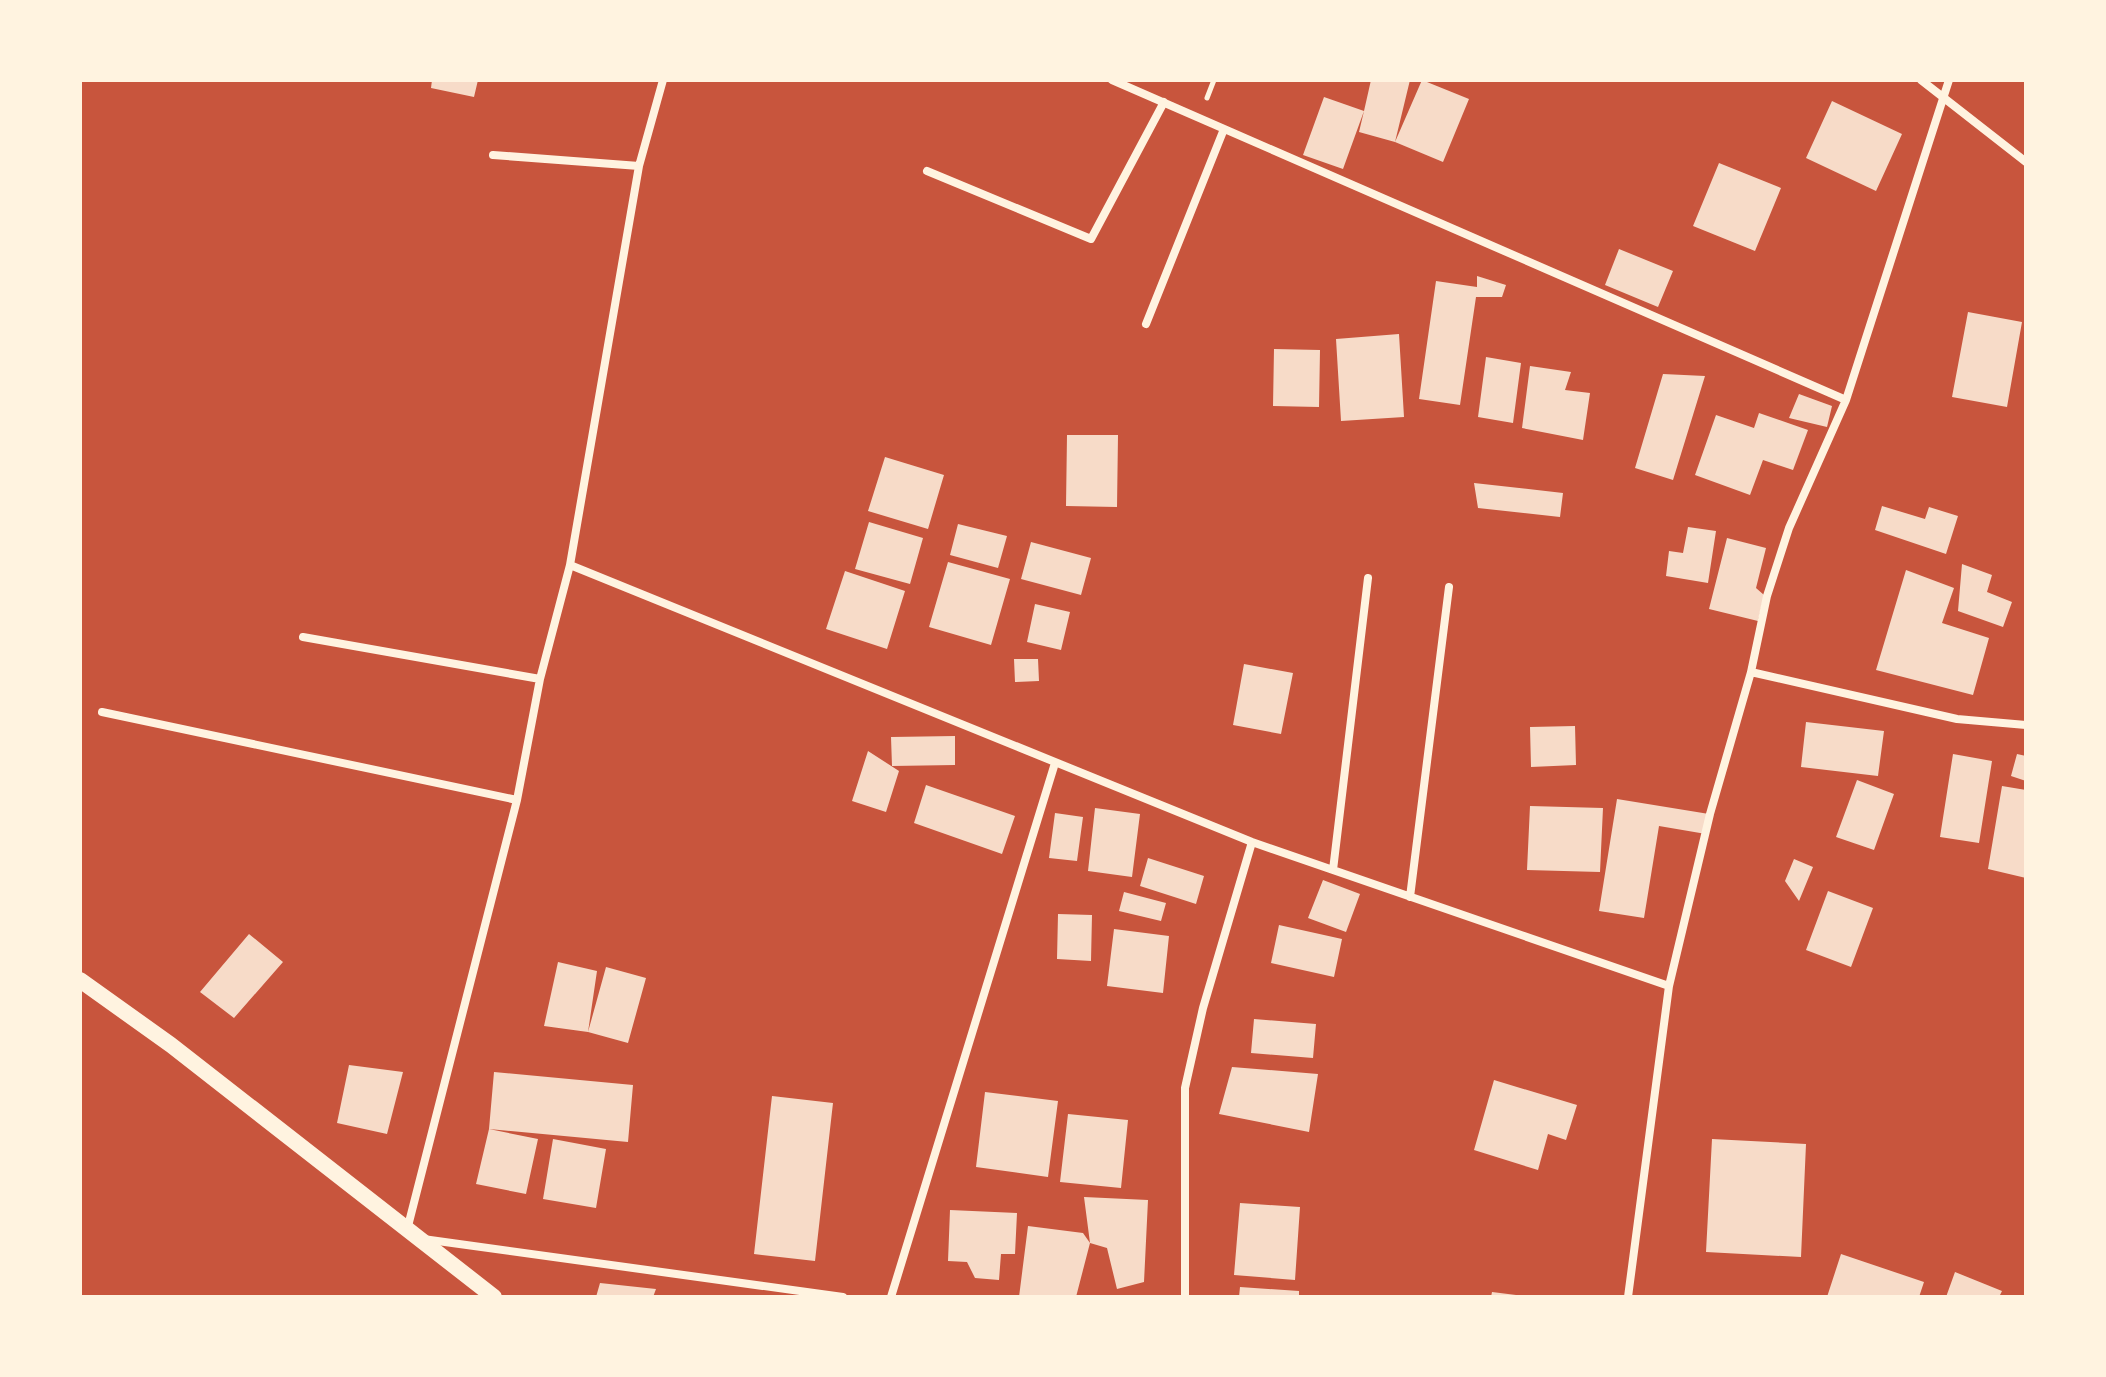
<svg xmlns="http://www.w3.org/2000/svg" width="2106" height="1377" viewBox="0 0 2106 1377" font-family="Helvetica,sans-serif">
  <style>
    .building { fill: #f7dbc8 }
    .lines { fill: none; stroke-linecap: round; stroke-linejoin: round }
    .path { stroke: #fff3e0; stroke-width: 5 }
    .minor { stroke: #fff3e0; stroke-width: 8 }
    .secondary { stroke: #fff3e0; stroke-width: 16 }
  </style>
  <rect width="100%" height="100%" fill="#c8553d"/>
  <path class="building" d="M432,80h46l-4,17 -43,-9z
    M1371,80h39l-15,62 27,-62 47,19 -26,63 -48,-20 -36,-10 5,-21 -21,58 -40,-14 21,-58 40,14z
    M1832,101l70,33 -26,57 -70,-33z
    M1719,163l62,25 -26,63 -62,-25z
    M1619,249l54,22 -15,36 -53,-22z
    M1477,276l29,9 -4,12h-26l-16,108 -41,-6 17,-118 41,6z
    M1968,312l54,10 -15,85 -55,-10z
    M1399,334l5,83 -63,4 -5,-82z
    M1274,349l46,1 -1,57 -46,-1z
    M1486,357l35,6 -8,60 -35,-6z
    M1530,366l41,6 -6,18 25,3 -7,47 -61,-12z
    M1663,374l42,2 -32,104 -38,-12z
    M1799,394l33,12 -5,21 -38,-9z
    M1759,413l49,17 -15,40 -30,-10 -13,35 -55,-20 21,-60 38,13z
    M1067,435h51l-1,72 -51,-1z
    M885,457l59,18 -16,54 -60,-18z
    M1474,483l89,10 -3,24 -82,-9z
    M1882,506l43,13 4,-12 29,9 -12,38 -71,-24z
    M869,522l54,16 -13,46 -55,-15z
    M958,524l49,12 -9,32 -48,-13z
    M1688,527l28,4 -8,52 -42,-7 3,-25 14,2z
    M1727,538l39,10 -10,40 8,7 -6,26 -49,-12z
    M1031,542l60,16 -10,37 -60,-16z
    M948,562l62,17 -19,66 -62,-18z
    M1962,564l30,11 -5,17 25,10 -9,25 -45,-16z
    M1906,570l48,18 -12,35 47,15 -16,57 -97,-25z
    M845,571l60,20 -18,58 -61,-20z
    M1035,604l35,8 -9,38 -34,-8z
    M1014,659h24l1,22 -24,1z
    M1244,664l49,9 -12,61 -48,-9z
    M1806,722l78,9 -6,45 -77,-9z
    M1575,726l1,39 -45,2 -1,-40z
    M955,736v29l-63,1 -1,-29z
    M868,751l31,20 -13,41 -34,-11z
    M1953,754l39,7 -13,82 -39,-6z
    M2017,754l9,2v25l-15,-5z
    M1857,780l37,14 -20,56 -38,-13z
    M926,785l89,31 -13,38 -88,-31z
    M2002,786l24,4v88l-38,-9z
    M1617,799l92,15 -3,20 -47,-8 -15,92 -45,-7z
    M1530,806l73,2 -3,64 -73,-2z
    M1095,808l45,6 -8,63 -44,-6z
    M1055,813l28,4 -6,44 -28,-3z
    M1148,858l56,18 -8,28 -56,-18z
    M1794,859l19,8 -14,34 -14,-20z
    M1323,880l37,14 -14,38 -38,-14z
    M1828,891l45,17 -22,59 -45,-17z
    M1124,892l42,11 -5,18 -42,-10z
    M1058,914l34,1 -1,46 -34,-2z
    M1279,925l63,14 -8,38 -63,-14z
    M1114,929l55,7 -6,57 -56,-7z
    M249,934l34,28 -49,56 -34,-26z
    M558,962l39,9 -9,61 -44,-6z
    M606,967l40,11 -18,65 -40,-11z
    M1254,1019l62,5 -3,34 -62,-5z
    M349,1065l54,7 -16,62 -50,-11z
    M1232,1067l86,7 -9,58 -90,-18z
    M494,1072l139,13 -5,57 -139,-13z
    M1494,1080l83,25 -11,35 -18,-6 -10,36 -64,-20z
    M985,1092l73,9 -10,76 -72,-10z
    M772,1096l61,7 -18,158 -61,-7z
    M1068,1114l60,6 -7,68 -61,-6z
    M489,1129l49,10 -12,55 -50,-10z
    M553,1139l53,10 -10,59 -53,-9z
    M1712,1139l94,5 -5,113 -95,-5z
    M1084,1197l64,3 -4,82 -27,7 -10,-41 -17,-5 -14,54h-57l9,-71 55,7 7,10z
    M1240,1203l60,4 -5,73 -61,-5z
    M950,1210l67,3 -2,41h-14l-2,26 -24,-2 -8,-16 -19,-1z
    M1841,1254l83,28 -5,15h-92z
    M1955,1272l47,19 -3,6h-53z
    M600,1283l56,6 -3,8h-57z
    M1240,1287l59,4v6h-60z
    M1492,1292l24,3 -1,2h-24z"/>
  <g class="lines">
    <path class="path" d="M1207,98l7,-18"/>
    <path class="minor" d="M1112,80l734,320
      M1921,80l105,82
      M493,155l146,11
      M927,171l164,68 73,-137
      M1146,324l78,-195
      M570,565l682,277 417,144
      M303,637l237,42
      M1751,672l206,47 69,6
      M102,712l415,88
      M1333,870l35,-292
      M1410,897l39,-310
      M407,1230l110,-430 23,-121 30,-114 69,-399 24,-86
      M423,1239l420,58
      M891,1297l164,-534
      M1185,1297v-209l18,-80 49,-166
      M1628,1297l41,-311 41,-172 41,-142 16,-76 22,-68 57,-128 103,-320"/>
    <path class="secondary" d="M80,980l91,65 323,252"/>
  </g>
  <rect width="2106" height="1377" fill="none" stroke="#fff3e0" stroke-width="164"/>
</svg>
